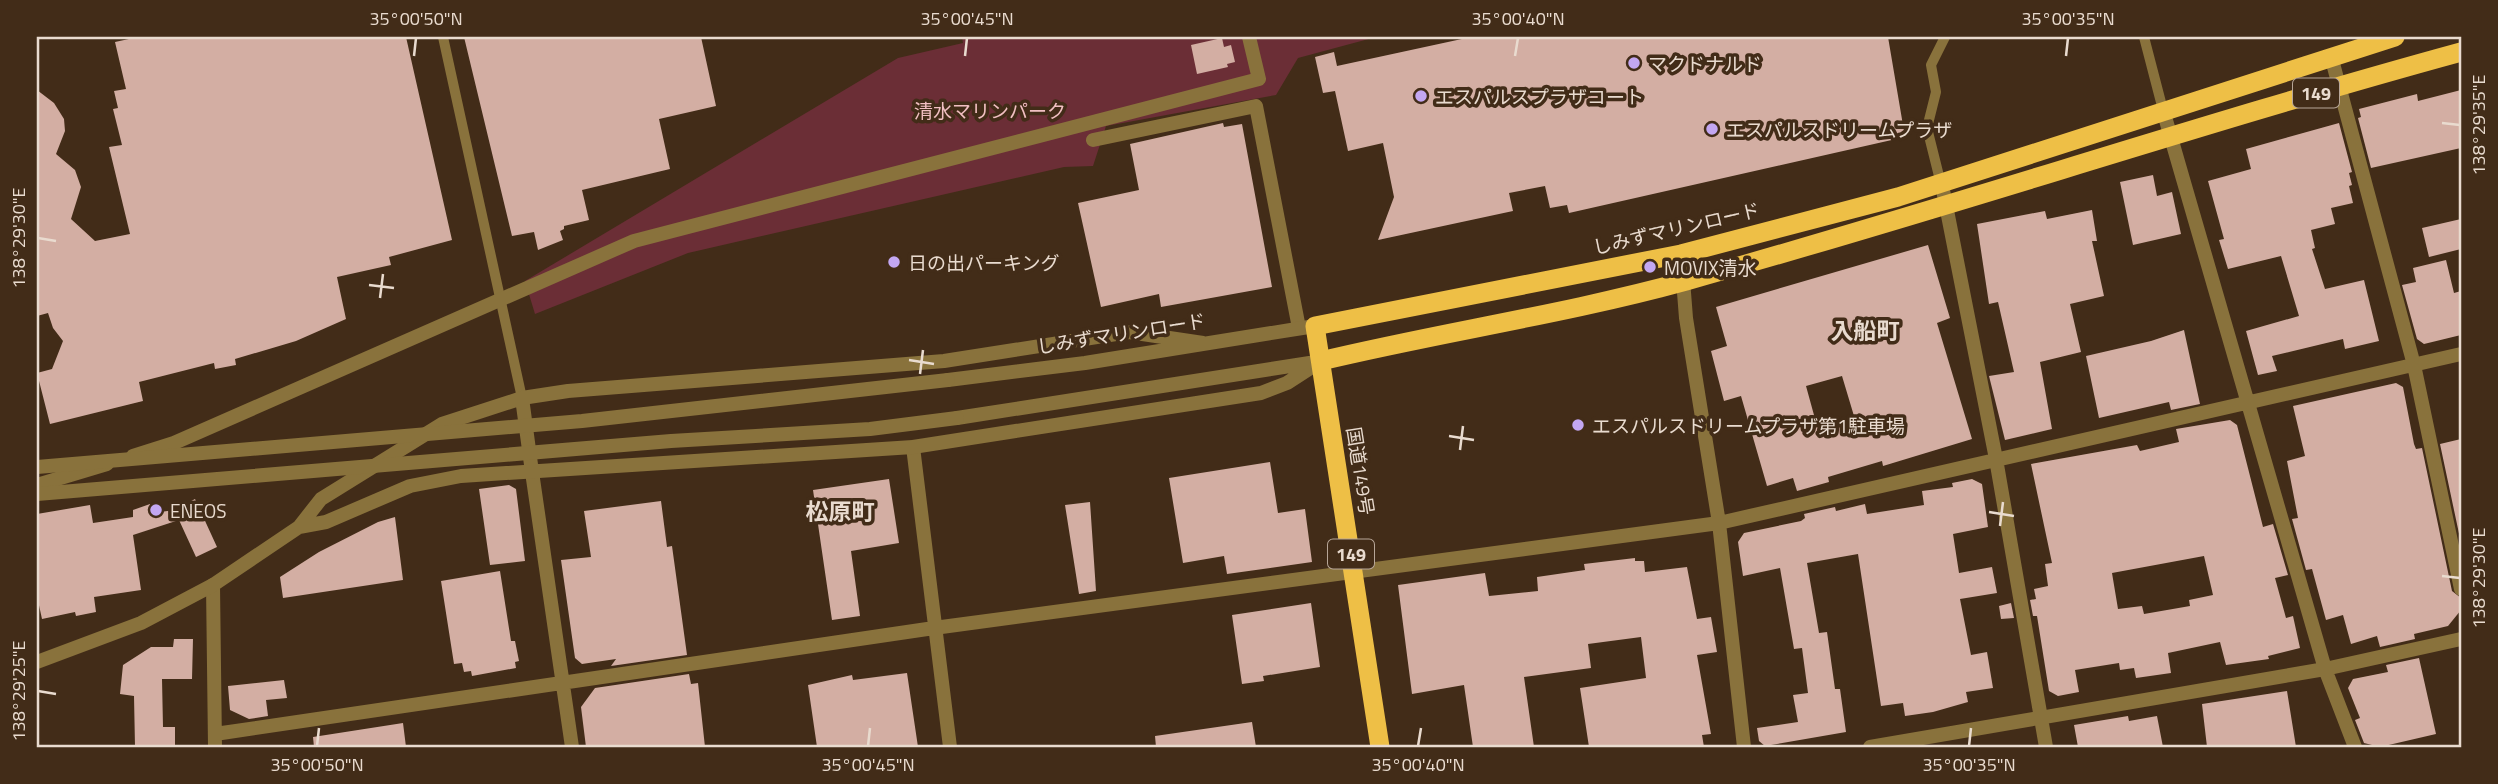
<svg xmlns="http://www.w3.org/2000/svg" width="2498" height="784" viewBox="0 0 2498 784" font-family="'Titillium Web','Noto Sans JP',sans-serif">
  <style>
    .green { fill: #6b2e36 }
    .building { fill: #d3aea3; fill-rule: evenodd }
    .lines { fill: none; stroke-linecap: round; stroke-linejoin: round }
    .service { stroke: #89723c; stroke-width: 10 }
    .pedestrian { stroke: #89723c; stroke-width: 14 }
    .minor { stroke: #89723c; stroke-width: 14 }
    .tertiary { stroke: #89723c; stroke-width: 14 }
    .trunk { stroke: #eebf46; stroke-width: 19 }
    .tertiary-bridge { stroke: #89723c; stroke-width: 14 }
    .ticks { fill: none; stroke: #e9dbcf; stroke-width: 2.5 }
    .poi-dot { fill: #c3a7f2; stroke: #422c18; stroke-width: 2.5 }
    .labels { text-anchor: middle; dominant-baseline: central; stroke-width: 7; stroke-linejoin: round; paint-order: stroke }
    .shield { fill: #422c18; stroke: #b7a698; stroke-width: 2 }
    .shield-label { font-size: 18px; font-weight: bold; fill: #e9dbcf }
    .poi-label { font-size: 19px; fill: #e9dbcf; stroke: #422c18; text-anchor: start }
    .park-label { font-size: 19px; fill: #f1bfc2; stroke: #422c18 }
    .street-label { font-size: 19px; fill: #e9dbcf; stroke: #422c18 }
    .quarter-label { font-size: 23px; font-weight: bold; fill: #e9dbcf; stroke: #422c18 }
    .neatline { fill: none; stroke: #e9dbcf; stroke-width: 2.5 }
    .ticks-label { font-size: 18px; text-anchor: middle; fill: #e9dbcf }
  </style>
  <rect width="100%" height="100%" fill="#422c18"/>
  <path class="green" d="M962,37h414l-78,21 -22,37 -170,31 -13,40 -29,1 -376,86 -153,61 -10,-33 373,-223 65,-15z"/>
  <path class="building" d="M138,37h268l46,203 -63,17 2,8 -54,12 9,42 -50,22 -61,18 1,6 -21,4 -1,-6 -75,19 4,19 -93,23 -13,-51 15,-4 11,-28 -10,-13 -5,-15 -11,3v-226l17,13 10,16 1,12 -9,23 19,16 6,17 -10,32 24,22 35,-7 -21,-87 13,-2 -9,-36 5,-1 -4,-17 12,-2 -11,-47z
    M464,37h237l15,69 -57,13 11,50 -88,21 7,30 -25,6v3l-4,2 3,9 -25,10 -4,-18 -22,4z
    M1471,37h417l17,100 -336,76 -2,-8 -17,3 -5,-22 -36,7 4,18 -135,29 16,-43 -11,-54 -35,8 -13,-60 -12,2 -8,-36 19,-5 3,14z
    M1222,38l2,9 7,-2 4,17 -8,2 1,3 -31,7 -6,-29z
    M2461,90v58l-90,20 -13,-50 3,-1 -2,-8 58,-15 1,7z
    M1223,123l1,4 18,-3 30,163 -111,20 -2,-13 -58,13 -23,-104 61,-13 -9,-46z
    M2339,123l13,49 -3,1 3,12 -3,1 4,17 -22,5 4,16 -24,6 4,18 -3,1 13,40 39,-9 15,61 -34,8 -2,-10 -71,17 5,15 -19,4 -12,-44 53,-15 -18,-60 -53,13 -9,-29 5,-1 -16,-58 43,-12 -5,-20z
    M2153,175l4,21 15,-4 9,42 -48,11 -13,-63z
    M2092,210l5,31h-5l12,55 -34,8 11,48 -41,10 12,67 -47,11 -16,-64 25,-4 -16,-70 -9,2 -12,-80 68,-13 2,8z
    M2461,219v30l-32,8 -7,-29z
    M1928,245l22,73 -13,5 35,116 -89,27 -1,-5 -54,16 1,5 -32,9 -4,-13 -26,8 -26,-90 -17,5 -13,-50 16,-5 -11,-39zM1842,376l12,40 -37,10 -11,-40z
    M2446,260l8,33 7,-2v44l-37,9 -7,-5 -15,-54 14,-3 -3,-14z
    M2184,330l16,74 -29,6 -2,-8 -70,16 -13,-62 65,-15z
    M2396,383l7,4 11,57 2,5 6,-1 30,143 9,7v12l-13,16 -34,8 1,5 -35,8 -3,-11 -26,8 -8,-29 -17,5 -14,-51 -6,1 -14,-51 6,-1 -11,-57 18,-5 -12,-50z
    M2230,420l7,5 26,102 10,-3 15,51 -13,3 11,40 7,-2 7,32 -32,8 1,3 -43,6 -6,-23 -52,11 3,20 -35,5 -2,-10 -14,2 -1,-7 -44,7 4,22 -21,4 -9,-5 -12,-75h-4l-3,-16 6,-1 -2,-10 14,-3 -3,-22 7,-1 -21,-99 106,-19 3,6 39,-9 -3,-13zM2204,556l9,39 -24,5 1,6 -46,8 -2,-8 -24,3 -6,-36z
    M2461,439v104l-21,-99z
    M1270,462l8,51 27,-4 7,53 -85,12 -3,-18 -41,7 -14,-85z
    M889,479l10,64 -48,8 9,65 -28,4 -19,-130z
    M1972,479l10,5 6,43 -35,7 6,39 33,-6 5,26 -37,6 11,56 16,-3 6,36 -27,4 2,10 -35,10 -28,4 -2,-13 -22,3 -23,-152 -51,9 12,70 8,-1 8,57h5l6,43 -81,14 -6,-5 -2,-13 41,-6 -5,-27 15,-2 -6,-45 -8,1 -14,-81 -37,8 -5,-34 6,-9 57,-12 4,-3 -1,-4 31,-7 1,4 29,-7 2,10 57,-9 -2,-14 31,-4 -1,-4z
    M509,485l7,4 9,72 -35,4 -11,-76z
    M195,499l22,48 -21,10 -17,-37 -46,15 8,55 -47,7 2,15 -20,4 -1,-4 -33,7 -5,-23v-82l53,-9 3,18 40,-6v-7l17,-6 4,9 20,-3z
    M661,501l6,46 5,-1 15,109 -76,11 5,-7 -34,5 -7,-6 -14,-98 30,-3 -7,-46z
    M1090,502l6,89 -17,3 -14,-89z
    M395,517l8,63 -120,18 -3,-21 39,-25 59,-30z
    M1635,558v3h9l1,11 42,-5 10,52 14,-2 6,35 -20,3 14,79 -9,1 2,12h-115l-9,-59 66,-10 -5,-41 -53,7 3,24 -67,9 10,70h-61l-9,-62 -52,9 -14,-109 87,-12 4,23 49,-5 -1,-14 48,-7 -1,-6z
    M500,571l11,70h4l4,20 -4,1 1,6 -44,8 -1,-5 -7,1 -2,-9 -8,1 -13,-83z
    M1311,603l9,64 -57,9 1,5 -22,3 -10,-69z
    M2011,603l3,15 -13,1 -2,-13z
    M174,639h19l-1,40h-30l1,48h12v20h-40l-1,-51 -14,-2 3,-29 28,-18h22z
    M2419,658l17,76 -56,13 -16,-4 -9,-23 5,-2 -12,-30 5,-9 35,-7 -2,-7z
    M907,673l11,74h-101l-9,-62 44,-10 1,5z
    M689,674l2,10 7,-1 7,64h-119l-5,-40 14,-19z
    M284,680l3,18 -21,2 2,16 -19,3 -19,-9 -2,-24z
    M2287,691l9,56h-89l-5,-43z
    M2128,716l1,5 28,-5 6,31h-85l-4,-22z
    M1252,722l4,25h-100l-1,-11z
    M403,723l3,24h-92l-1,-10z"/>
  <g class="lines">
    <path class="service" d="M443,37l79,361
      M2144,37l19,73
      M1941,184l-14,-56 9,-36 -5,-27 14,-28"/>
    <path class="pedestrian" d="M133,456l41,-13 460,-202 625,-162 -10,-42
      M37,485l70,-21"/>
    <path class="minor" d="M2331,56l83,309 47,224
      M2163,110l162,559 30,78
      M1093,140l163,-34 43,222
      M1942,185l54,274 50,288
      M1681,254l5,64 33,205 25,224
      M913,447l37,300
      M532,472l40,275
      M213,585l2,162
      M215,734l719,-106 785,-105 742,-169
      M1870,747l455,-78 136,-30"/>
    <path class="tertiary" d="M948,380l137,-17 230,-37
      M522,398l10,74
      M957,418l359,-56
      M299,527l27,-5 84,-36 51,-10 452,-29 348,-54 26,-10 34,-22
      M37,662l104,-39 72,-38 86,-58 22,-28 121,-75 80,-26 46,-7 376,-30 185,-29 74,11"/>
    <path class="trunk" d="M1321,361c121,-29 245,-47 365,-80 260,-72 515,-158 775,-229
      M1380,747l-65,-421 366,-72 217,-57 497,-160"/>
    <path class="tertiary-bridge" d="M37,467l545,-46 366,-41
      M37,494l634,-53 199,-12 87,-11"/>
  </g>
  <path class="ticks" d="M414,56l2,-18M965,56l2,-18M1515,56l3,-18M2066,56l2,-18M2442,123l18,2M38,238l18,3M369,285l25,3M380,298l3,-24M909,360l25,4M920,374l3,-24M1449,436l25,4M1460,450l3,-24M1989,512l25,4M2000,526l3,-24M2442,576l18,2M38,691l18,3M317,746l2,-18M868,746l2,-18M1418,746l3,-18M1969,746l2,-18"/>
  <g class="poi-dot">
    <circle cx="1634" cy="63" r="7"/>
    <circle cx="1421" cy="96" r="7"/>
    <circle cx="1712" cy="129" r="7"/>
    <circle cx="894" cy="262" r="7"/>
    <circle cx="1650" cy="267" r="7"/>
    <circle cx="1578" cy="425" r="7"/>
    <circle cx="156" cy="510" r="7"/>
  </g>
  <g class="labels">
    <g class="shield">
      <rect x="2293" y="78.5" width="46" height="29" rx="5"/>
      <rect x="1328" y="539.5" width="46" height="29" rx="5"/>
    </g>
    <g class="shield-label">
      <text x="2316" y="93">149</text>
      <text x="1351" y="554">149</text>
    </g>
    <g class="poi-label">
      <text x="1648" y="63">マクドナルド</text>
      <text x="1435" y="96">エスパルスプラザコート</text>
      <text x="1726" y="129">エスパルスドリームプラザ</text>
      <text x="908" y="262">日の出パーキング</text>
      <text x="1664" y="267">MOVIX清水</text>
      <text x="1592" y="425">エスパルスドリームプラザ第1駐車場</text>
      <text x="170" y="510">ENEOS</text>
    </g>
    <g class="park-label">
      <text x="990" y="110">清水マリンパーク</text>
    </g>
    <g class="street-label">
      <text transform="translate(1676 228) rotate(-13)">しみずマリンロード</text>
      <text transform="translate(1121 333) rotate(-9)">しみずマリンロード</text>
      <text transform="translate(1361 471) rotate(81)">国道149号</text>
    </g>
    <g class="quarter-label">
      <text x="1865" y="330">入船町</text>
      <text x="840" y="511">松原町</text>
    </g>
  </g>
  <rect width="2498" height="784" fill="none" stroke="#422c18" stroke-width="77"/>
  <rect x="38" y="38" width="2422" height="708" class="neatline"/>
  <g class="ticks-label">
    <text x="416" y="25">35°00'50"N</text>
    <text x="967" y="25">35°00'45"N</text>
    <text x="1518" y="25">35°00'40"N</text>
    <text x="2068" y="25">35°00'35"N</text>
    <text transform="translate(2479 125) rotate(-90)" y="6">138°29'35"E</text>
    <text transform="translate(19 238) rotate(-90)" y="6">138°29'30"E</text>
    <text transform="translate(2479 578) rotate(-90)" y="6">138°29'30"E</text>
    <text transform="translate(19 691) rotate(-90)" y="6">138°29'25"E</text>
    <text x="317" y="771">35°00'50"N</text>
    <text x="868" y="771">35°00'45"N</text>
    <text x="1418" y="771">35°00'40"N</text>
    <text x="1969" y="771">35°00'35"N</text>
  </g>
</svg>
